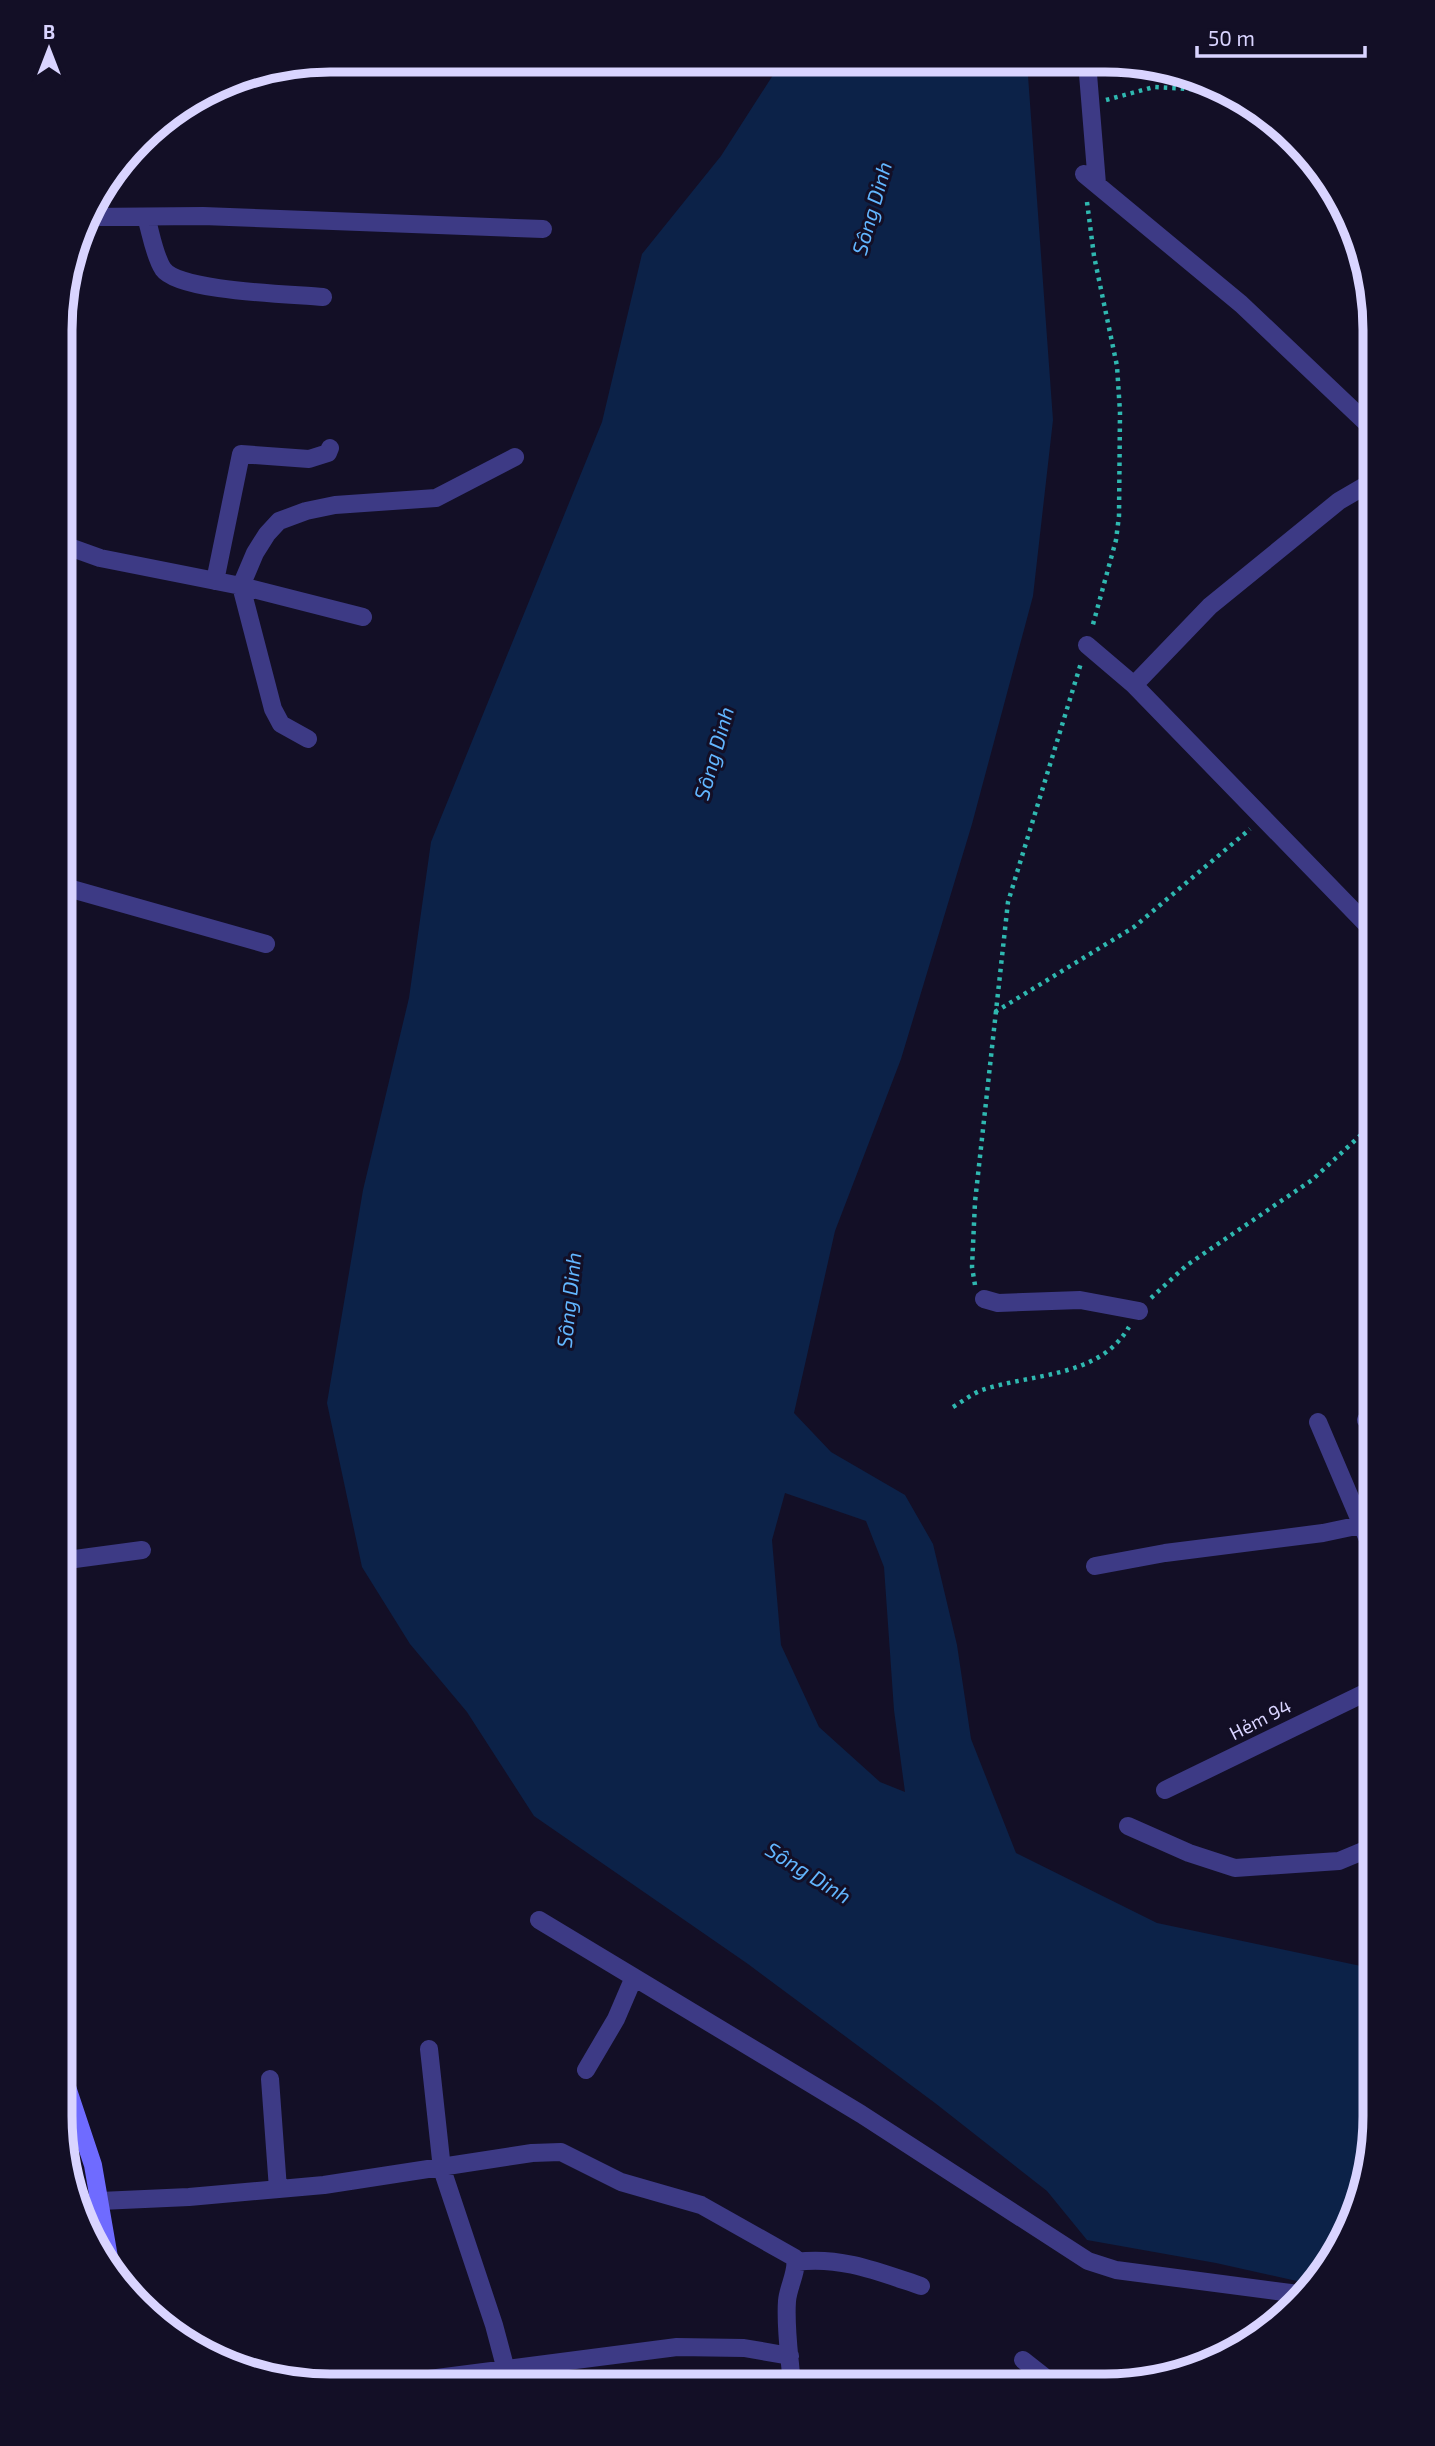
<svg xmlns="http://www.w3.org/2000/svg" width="1435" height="2446" viewBox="0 0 1435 2446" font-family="'Exo 2',sans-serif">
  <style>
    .water { fill: #0c2248; fill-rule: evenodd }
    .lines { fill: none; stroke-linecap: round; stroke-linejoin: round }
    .path { stroke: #2fb8b0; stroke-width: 4.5; stroke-dasharray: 3.5 5; stroke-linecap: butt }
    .street { stroke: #3d3a85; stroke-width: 18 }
    .secondary { stroke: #6f6bff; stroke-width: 18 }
    .labels { text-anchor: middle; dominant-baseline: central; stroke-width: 6; stroke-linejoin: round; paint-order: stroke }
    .street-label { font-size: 19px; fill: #d9d4ff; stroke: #130f26 }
    .water-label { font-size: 21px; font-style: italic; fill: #62b6ff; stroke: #130f26 }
    .rim { fill: none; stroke: #d9d4ff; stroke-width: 9 }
  </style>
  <rect width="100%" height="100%" fill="#130f26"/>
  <path class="water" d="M782,61l245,1 26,358 -20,176 -61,228 -71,235 -66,172 -41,182 37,39 74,43 28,49 24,101 14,94 45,114 141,70 218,46v165l-20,85 -40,66 -99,-22 -129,-23 -40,-49 -112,-88 -187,-139 -214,-148 -67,-104 -57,-68 -48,-77 -35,-164 36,-213 46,-192 22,-156 171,-420 40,-168 79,-98zM785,1493l81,28 18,46 10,143 11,82 -25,-10 -61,-55 -38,-82 -9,-105z"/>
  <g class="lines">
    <path class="path" d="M1106,100l48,-13 73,4
      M1087,202l7,54 23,110 3,46 -1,104 -3,24 -24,88
      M995,1012l139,-85 116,-98
      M1364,1134l11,19
      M975,1285l-3,-18 3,-65 33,-300 73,-239
      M1151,1298l36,-33 125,-85 63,-58
      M953,1407c10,-6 19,-13 29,-17 51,-17 117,-12 147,-63"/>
    <path class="street" d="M1087,62l10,122
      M1084,174l157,130 134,127
      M86,217l117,-1 340,13
      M146,217c5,16 8,38 17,52 16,23 130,25 160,28
      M61,544l39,14 141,28 122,31
      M215,581l26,-127 68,5 19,-6 2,-5
      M1087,645l47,40 241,248
      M1134,685l76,-79 129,-105 36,-21
      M308,739l-27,-15 -8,-15 -32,-123 14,-33 12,-19 12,-13 27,-10 29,-6 101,-7 79,-41
      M61,886l205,58
      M984,1299l14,4 82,-3 59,11
      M1366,1420l9,13
      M1318,1422l57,134
      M60,1561l82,-11
      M1095,1566l70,-13 158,-20 52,-11
      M1165,1790l210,-102
      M1128,1826l61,27 46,15 104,-7 36,-15
      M539,1920l322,194 227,147 28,9 190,25
      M429,2049l13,120 52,156 16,60
      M586,2070l30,-51 18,-42
      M270,2079l8,110
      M100,2201l89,-4 135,-12 208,-32 29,-1 60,30 80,23 94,53c3,13 -7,29 -8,43 -2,28 3,57 5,85
      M796,2262c45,-6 83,10 125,24
      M1023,2360l33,26
      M390,2384l287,-37 67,1 46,8"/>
    <path class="secondary" d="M60,2066l33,99 19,110"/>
  </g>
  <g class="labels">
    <g class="street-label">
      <text transform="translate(1260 1719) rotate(-27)">Hẻm 94</text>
    </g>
    <g class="water-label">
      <text transform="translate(871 208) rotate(-74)">Sông Dinh</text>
      <text transform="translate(713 753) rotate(-74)">Sông Dinh</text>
      <text transform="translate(568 1300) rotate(-84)">Sông Dinh</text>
      <text transform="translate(809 1872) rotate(32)">Sông Dinh</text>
    </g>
  </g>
  <path d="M0 0H1435V2446H0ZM330 72H1105A258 258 0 0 1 1363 330V2116A258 258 0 0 1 1105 2374H330A258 258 0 0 1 72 2116V330A258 258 0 0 1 330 72Z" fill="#130f26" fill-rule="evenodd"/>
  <path class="rim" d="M330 72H1105A258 258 0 0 1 1363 330V2116A258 258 0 0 1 1105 2374H330A258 258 0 0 1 72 2116V330A258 258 0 0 1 330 72Z"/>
  <g transform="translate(49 49)" stroke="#130f26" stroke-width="5" paint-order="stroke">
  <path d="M0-5L12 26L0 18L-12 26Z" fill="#d9d4ff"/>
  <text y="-10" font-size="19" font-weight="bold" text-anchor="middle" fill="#d9d4ff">B</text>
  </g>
  <path d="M1197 46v10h168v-10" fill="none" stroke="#d9d4ff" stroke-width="3.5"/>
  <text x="1208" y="46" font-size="21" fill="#d9d4ff" stroke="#130f26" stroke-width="5" paint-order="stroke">50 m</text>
</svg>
